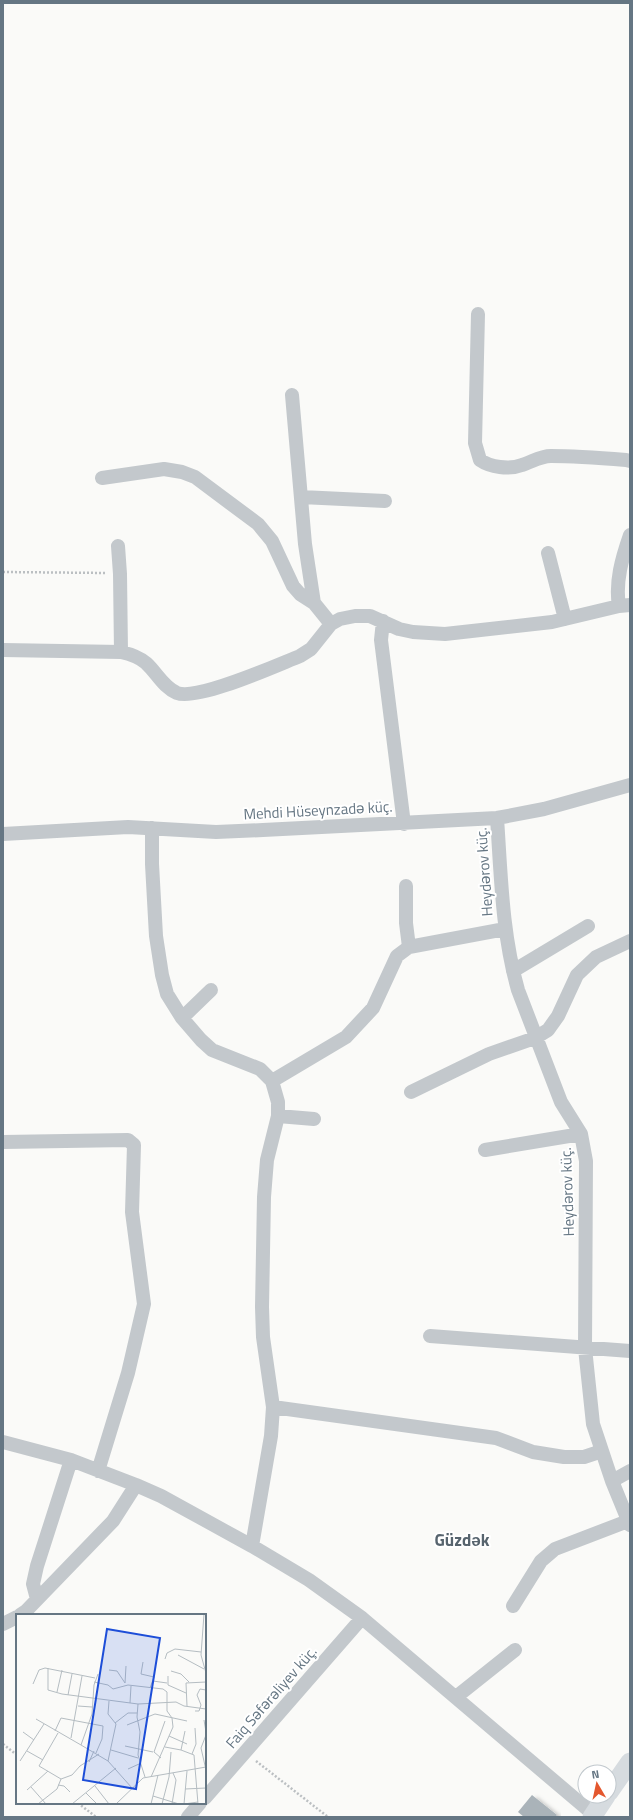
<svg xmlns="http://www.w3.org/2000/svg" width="633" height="1820" viewBox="0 0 633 1820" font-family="'Titillium Web',sans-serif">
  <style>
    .building { fill: #aab3b9; filter: url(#shadow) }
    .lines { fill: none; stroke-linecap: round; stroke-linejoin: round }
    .path { stroke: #bbbfc2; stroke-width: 2.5; stroke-dasharray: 2 2; stroke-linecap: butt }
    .street { stroke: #c3c8cc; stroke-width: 14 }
    .secondary { stroke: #d6dbdf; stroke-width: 19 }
    .labels { text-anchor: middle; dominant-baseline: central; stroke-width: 4; stroke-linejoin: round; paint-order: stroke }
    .street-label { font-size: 15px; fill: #657683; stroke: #fff }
    .quarter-label { font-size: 17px; font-weight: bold; fill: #57646e; stroke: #fff }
    .inset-road { fill: none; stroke: #b5bdc2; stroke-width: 1 }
    .view { fill: #1d4ed8; fill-opacity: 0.15; stroke: #1d4ed8; stroke-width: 2 }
    .inset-edge { fill: none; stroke: #657683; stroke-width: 2 }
  </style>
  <defs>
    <filter id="shadow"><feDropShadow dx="4.5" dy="2.5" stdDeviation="2" flood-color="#0004"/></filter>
  </defs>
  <rect width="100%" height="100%" fill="#fafaf8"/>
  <path class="building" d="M532,1795l25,20 -2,2h-31l-6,-5z"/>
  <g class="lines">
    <path class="path" d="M3,572l103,1
      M3,1744l14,11
      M256,1761l72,56
      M78,1803l18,14"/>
    <path class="street" d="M478,314l-3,129 5,17c10,7 29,10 42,5 10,-3 18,-9 29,-9 25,0 50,2 75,4l4,1
      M292,395l13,149 9,59 17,21
      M102,478l62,-9 18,3 13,5 63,47 14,17 21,45 7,8 14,9
      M301,497l84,4
      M118,546l2,28 1,78
      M548,553l17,66
      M619,606c-4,-24 3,-48 11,-71
      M383,621l-2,19 23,184
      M3,650l118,2c9,2 18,5 25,11 11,10 17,24 31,30 21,8 100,-28 123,-37l11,-7 20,-25 9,-5 15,-3h15l29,13 14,3 32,2 107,-12 67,-16 11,-1
      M497,818c4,58 5,116 21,172l43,112 20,32 5,27 -1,187 8,76 19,57 18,44
      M152,828v36l4,72 6,39 5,19 15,24 19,22 11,10 48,19 12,12 6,21v14l-11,44 -3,37 -2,110 1,30 10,70 -2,29 -19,110
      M3,834l125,-7 88,5 47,-2 234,-12 47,-9 86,-24
      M406,886v37l3,24
      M513,971l75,-45
      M182,1018l29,-28
      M272,1081l74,-44 27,-29 24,-52 12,-9 96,-18
      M411,1092l78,-38 46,-16 13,-8 10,-14 19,-41 19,-18 34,-16
      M278,1116l36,3
      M3,1142l125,-2 6,5 -2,67 12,92 -16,69 -30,98
      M485,1150l96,-16
      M430,1336l200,15
      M273,1407l223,31 37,14 31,5h20l18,-6
      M3,1442l68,18 65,25 25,11 91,50 57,34 53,38 231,196
      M612,1481l18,-10
      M37,1599l-4,-15 4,-18 34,-106
      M513,1606l28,-45 14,-12 73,-28
      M20,1615l6,-4 87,-90 23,-36
      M3,1624l14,-7
      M456,1697l59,-47
      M205,1798l157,-180
      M188,1817l12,-14"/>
    <path class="secondary" d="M609,1792l21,-30
      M592,1817l14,-21"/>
  </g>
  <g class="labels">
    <g class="street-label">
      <text transform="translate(318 810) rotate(-3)">Mehdi Hüseynzadə küç.</text>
      <text transform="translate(484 872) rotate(-94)">Heydərov küç.</text>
      <text transform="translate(567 1192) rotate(-92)">Heydərov küç.</text>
      <text transform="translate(271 1697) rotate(-49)">Faiq Səfərəliyev küç.</text>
    </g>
    <g class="quarter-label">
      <text x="462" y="1540">Güzdək</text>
    </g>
  </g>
  <g transform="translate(16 1614)">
    <rect width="190" height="190" fill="#fafaf8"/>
    <path class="inset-road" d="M188,0l-3,41 5,18M162,41l26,14M149,45l2,-6 8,-4 26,3M127,48l-2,12 13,3 -4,11M32,54v22l14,4 76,10 38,-2 8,4 22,3M93,56l8,1 8,12M155,57l10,3 8,8M82,60l-4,11 -2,29 -11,31 27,16 24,27M152,62v9l18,8M137,67l14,2M78,68l14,3 5,4 15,-4 35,4 4,3v19l5,7 1,9 -22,50M109,69l1,-17M17,70l6,-14 6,-2 50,10M41,78l5,-22M52,81l4,-21M114,89l1,-17M122,90l-1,13 3,15 -2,23 7,22M62,92l14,1M171,92l-1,-23 20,-1M179,97h4l2,-6 -4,-10 3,-6 6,1M20,105l45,26M188,106l2,12M99,109l13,-10h9M111,111l28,-11 32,7M39,117l6,-13 42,8 -1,13 -6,14M7,118l11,8M42,119l-19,33 22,13M190,121l-5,13 5,22M153,122l18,8M55,124l11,-62M109,132l28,6M149,133l16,3 13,5 4,49M95,136l27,8M165,136l4,-19M11,137l16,9M176,140l4,-10 -1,-16M145,144l-7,-6 11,-31M4,147l24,-37M92,147l8,-37 -8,-10 1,-13M73,148l5,-11M112,155l11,-5M42,171l6,1 6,6M79,172l14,18M15,173l15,17M169,175l21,-1M11,176l21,-19M70,179l11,11M137,182l26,8M22,190l19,-15 4,-10 11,-4 8,-9 19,-12M56,190l44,-36M100,190l27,-26 63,-11M135,190l7,-29M146,190l7,-27 2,-25M156,190l4,-24 -3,-7M168,190l3,-33M168,190l14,-2"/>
    <path class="view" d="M91,15l53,9 -24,151 -53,-9z"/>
    <rect width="190" height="190" class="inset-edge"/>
  </g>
  <rect width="633" height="1820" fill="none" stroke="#657683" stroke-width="8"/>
  <g transform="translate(597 1784) rotate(351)"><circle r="19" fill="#ffffff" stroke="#c1c8cd"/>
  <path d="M0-3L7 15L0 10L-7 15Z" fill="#e4572e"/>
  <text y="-6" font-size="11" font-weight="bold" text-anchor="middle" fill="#657683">N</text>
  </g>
</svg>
